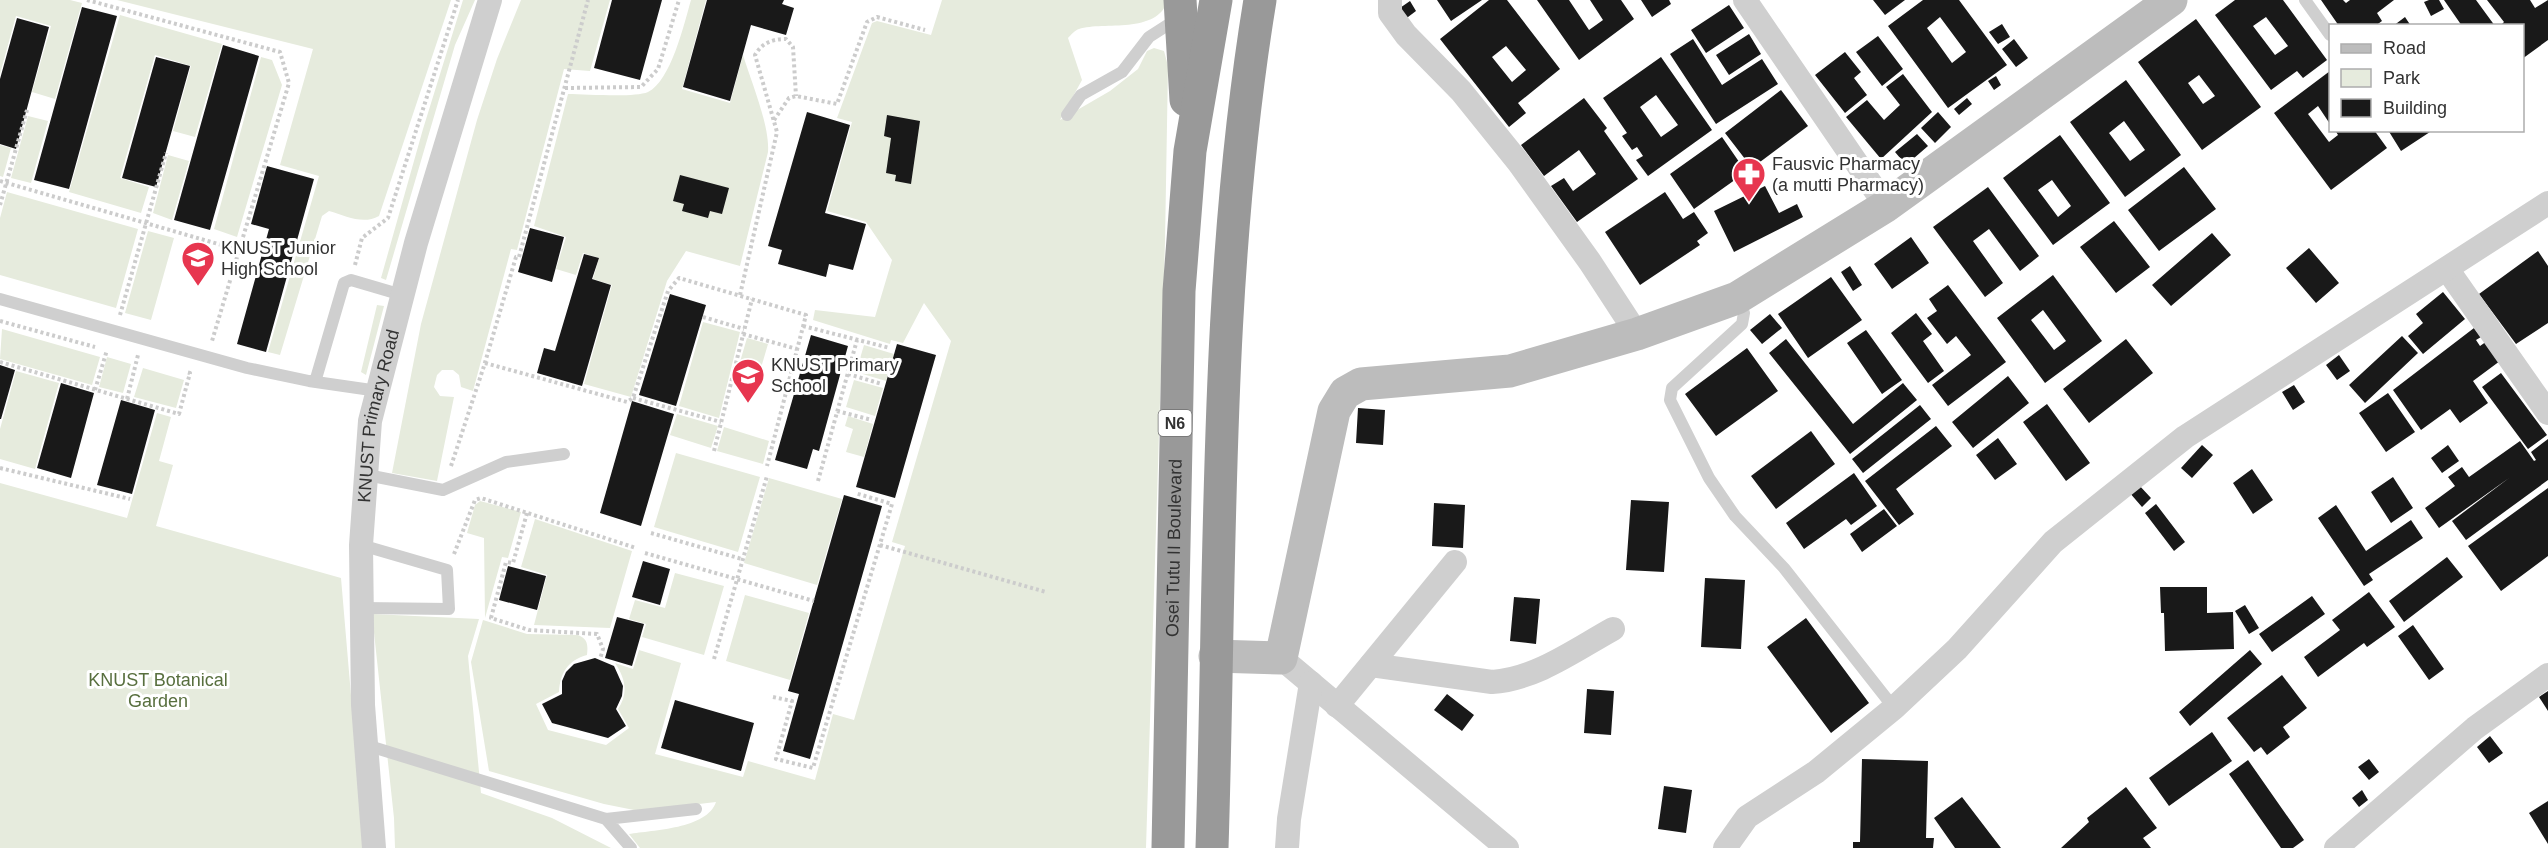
<svg xmlns="http://www.w3.org/2000/svg" width="2548" height="848" viewBox="0 0 2548 848" font-family="Arial,sans-serif">
  <style>
    .green { fill: #e6ebdd }
    .building { fill: #191919; fill-rule: evenodd }
    .lines { fill: none; stroke-linecap: round; stroke-linejoin: round }
    .path { stroke: #ccc; stroke-width: 4; stroke-dasharray: 3 3; stroke-linecap: butt }
    .lane { stroke: #cfcfcf; stroke-width: 12 }
    .street { stroke: #cfcfcf; stroke-width: 24 }
    .secondary { stroke: #bcbcbc; stroke-width: 33 }
    .highway { stroke: #999; stroke-width: 33 }
    .labels { text-anchor: middle; dominant-baseline: central; stroke-width: 6; stroke-linejoin: round; paint-order: stroke }
    .shield { fill: #fff; stroke: #707070; stroke-width: 1.5 }
    .shield-label { font-size: 16px; font-weight: bold; fill: #323232 }
    .poi-label { font-size: 18px; fill: #323232; stroke: #fff; text-anchor: start }
    .street-label { font-size: 18px; fill: #323232; stroke: #fff }
    .park-label { font-size: 18px; fill: #586f3e; stroke: #fff }
  </style>
  <rect width="100%" height="100%" fill="#fff"/>
  <path class="green" d="M0,0h70l12,3 -27,96 -23,-7 19,-66 -35,-10 -16,58z
    M117,0h334l-72,216c-16,9 -33,0 -50,-5l-7,5 -42,139 -12,-3 51,-176 -39,-11 33,-116z
    M463,0h12l-20,45 -69,235 -5,-2 42,-149z
    M521,0h89l-20,71 -26,-2 -47,181 -6,-1 -38,142 -12,-4 -2,-12 -6,-5h-11l-5,5 -3,12 6,9 14,1 -17,84 -45,-8 29,-149 56,-204 20,-61z
    M691,0h15l-24,89 48,14 13,-48c8,26 27,71 25,97l-28,114 -54,-15 -19,30 -36,116 -47,-13 28,-99 -19,-6 6,-21 -16,-5 -7,22 -20,-6 10,-32 -32,-11 34,-132c18,0 66,4 80,-2 23,-11 36,-68 43,-92z
    M942,0h226c-11,35 -64,21 -89,29 -4,1 -8,6 -11,9l14,42 -22,40 50,-29 28,-22 9,-18 7,-3 10,3 4,15 -3,176 -19,606h-506l-11,-14c24,-4 78,-5 87,-32l-77,9 -35,-7 -115,-33 -18,-109 12,-42 44,14 51,1c10,4 10,10 9,20 -19,5 -27,18 -28,37l-23,12 12,26 58,15 23,-17 -11,-19c11,-16 7,-31 -3,-46l18,6 6,-19 42,13 -26,91 88,23 5,-16 67,19 18,-66 21,6 51,-174 -13,-4 59,-201 -27,-38 -21,40 -12,-3 -1,4 -77,-24 2,-10 60,7 17,-57 -26,-38 -39,-11 25,-89 -15,-4 35,-95 5,-2 54,14z
    M120,15l102,29 -27,93 -22,-6 18,-65 -36,-11 -35,123 29,9 -8,26 -72,-21z
    M261,57l11,3 10,25 -45,152 -23,-8z
    M28,116l20,5 -17,62 -20,-5z
    M0,145l11,3 -8,29 -3,-1z
    M168,155l21,6 -17,59 -19,-7z
    M7,192l131,37 -22,79 -116,-33v-57z
    M148,231l26,7 -23,82 -26,-7z
    M377,305l7,1 -18,69 -5,-3z
    M703,322l37,10 -21,86 -40,-12z
    M2,329l98,28 -8,28 -92,-26z
    M747,338l21,6 -10,34 -21,-6z
    M864,345l30,9 -8,27 -30,-9z
    M107,357l24,7 -8,29 -24,-6z
    M143,368l41,12 -8,28 -42,-11z
    M16,371l43,12 -24,86 -35,-10v-30z
    M854,380l29,8 -8,28 -29,-9z
    M157,413l14,4 -12,44 14,4 -17,61 185,52 23,270h-364v-365l127,35z
    M677,414l41,12 -7,22 -41,-13z
    M848,416l25,8 -9,33 -18,-5 7,-23 -8,-3z
    M724,427l45,14 -6,23 -46,-13z
    M676,453l84,24 -22,75 -84,-25z
    M769,478l73,21 -25,86 -73,-22z
    M480,501l41,11 -13,46 -6,-1 -17,61 -1,-80 -17,-5 8,-28z
    M535,519l97,32 -22,77 -76,-3 13,-50 -26,-8z
    M675,573l49,13 -20,69 -62,-18 4,-13 -17,-5 6,-19 30,8z
    M745,595l64,18 -19,67 -64,-19z
    M372,614l107,5 -11,37 13,137 71,25 59,30h-216l-1,-30z"/>
  <path class="building" d="M612,0h50l-22,80 -46,-12z
    M707,0h77l-2,4 12,4 -8,27 -35,-10 -21,76 -47,-14z
    M1437,0h45l-31,21z
    M1489,0h18l53,69 -42,34 8,10 -17,14 -69,-88zM1506,46l20,24 -14,12 -20,-25z
    M1537,0h32l20,30 14,-10 -13,-20h31l13,19 -55,41z
    M1641,0h28l2,4 -19,13z
    M1873,0h32l-20,15z
    M1923,0h36l48,65 -59,43 -60,-82zM1940,17l26,35 -14,11 -25,-35z
    M2235,0h48l44,60 -24,18 -6,-7 -26,19 -56,-75zM2266,17l22,29 -13,9 -22,-29z
    M2321,0h22l3,3 4,-3h44l-17,13 5,8 -7,5h-36z
    M2429,0h10l5,9 -13,7 -7,-14z
    M2444,0h32l19,26h-33z
    M2487,0h43l5,8 13,-8v40l-26,19v-33h-22l4,-4z
    M1410,1l6,10 -12,9 -7,-10z
    M1729,5l15,23 -38,25 -15,-23z
    M82,7l35,9 -48,173 -35,-9z
    M2405,17l6,9h-18z
    M17,18l32,9 -33,122 -16,-5v-65z
    M2196,19l65,88 -59,43 -64,-88zM2199,75l16,21 -12,8 -15,-21z
    M2002,24l8,13 -12,7 -9,-12z
    M1749,34l12,20 -32,21 -13,-20z
    M1878,36l25,33 -21,17 -26,-34z
    M1693,39l29,46 40,-26 16,25 -62,40 -46,-70z
    M2014,39l14,19 -12,9 -14,-18z
    M223,45l36,11 -49,174 -36,-10z
    M1845,52l16,20 -7,6 13,17 -22,18 -30,-38z
    M156,57l34,9 -34,121 -34,-9z
    M1661,57l51,73 -64,46 -12,-16 7,-4 -6,-9 -5,3 -10,-14 5,-3 -24,-35zM1656,95l22,30 -17,12 -21,-30z
    M2330,71v53l-12,-18 -10,8 21,28 9,-7 -3,-5h39l13,18 -56,42 -57,-77z
    M1903,74l29,38 -51,47 -35,-42 21,-17 17,20 16,-15 -14,-18z
    M1996,76l5,9 -7,5 -6,-9z
    M2126,80l55,75 -56,42 -55,-75zM2124,121l21,29 -15,11 -21,-28z
    M1781,90l27,36 -56,42 -27,-35z
    M1584,98l23,30 -3,3 34,48 -61,43 -26,-36 13,-8 9,13 23,-17 -17,-24 -35,26 -23,-31z
    M1967,98l5,6 -13,11 -5,-6z
    M807,112l43,13 -25,88 41,11 -13,46 -24,-6 -3,13 -48,-13 4,-14 -14,-4z
    M1938,112l13,15 -16,16 -14,-15z
    M887,115l33,6 -9,63 -16,-3 1,-6 -10,-2 5,-35 -7,-2z
    M2388,130h45l-32,21z
    M1917,134l11,12 -22,19 -11,-13z
    M2060,135l50,68 -57,42 -50,-67zM2052,180l19,26 -13,11 -20,-27z
    M1722,137l24,35 -52,37 -24,-35z
    M267,166l47,13 -48,173 -29,-8 32,-115 -18,-5z
    M2184,167l32,42 -57,42 -31,-41z
    M680,175l49,13 -7,26 -12,-3 -2,7 -26,-7 2,-7 -11,-3z
    M1765,186l14,27 18,-9 6,13 -69,35 -20,-41z
    M1988,187l51,69 -19,15 -31,-42 -16,12 30,42 -18,14 -52,-70z
    M1665,192l18,27 11,-7 14,21 -11,8 3,4 -60,40 -35,-53z
    M2114,221l36,46 -34,26 -36,-46z
    M530,228l34,9 -12,45 -34,-10z
    M2212,233l19,22 -60,51 -19,-21z
    M1911,237l18,26 -37,26 -18,-25z
    M2309,248l30,35 -23,20 -30,-35z
    M2538,251l10,15v57l-32,21 -37,-50z
    M584,254l15,4 -7,21 19,6 -29,101 -45,-13 7,-25 11,3z
    M1850,266l12,19 -9,6 -12,-19z
    M2053,275l49,66 -57,42 -48,-65zM2043,310l23,31 -12,9 -23,-30z
    M1831,277l31,43 -54,38 -30,-44z
    M1948,285l58,77 -58,44 -16,-21 39,-30 -15,-19 -9,8 -20,-26 10,-7 -8,-12z
    M2443,292l22,27 -42,35 -15,-18 15,-13 -7,-9z
    M670,294l36,11 -30,101 -37,-11z
    M1916,313l16,21 -9,7 21,30 -16,12 -37,-50z
    M1770,314l12,14 -20,16 -12,-14z
    M2474,328l7,9 -5,3 4,6 10,-7 14,19 -31,23 15,22 -28,20 -10,-14 -29,21 -28,-40z
    M1866,330l36,50 -20,14 -35,-51z
    M811,335l37,11 -29,105 -6,-2 -6,20 -32,-9z
    M2402,336l16,17 -53,50 -16,-18z
    M1786,339l67,85 50,-41 14,17 -67,54 -81,-101z
    M2126,339l27,34 -64,50 -26,-34z
    M897,344l39,11 -41,143 -39,-11z
    M1747,348l31,43 -62,45 -31,-42z
    M2339,355l11,16 -13,9 -11,-15z
    M0,365l15,5 -14,49h-1z
    M2501,373l46,62 -19,14 -46,-62z
    M2008,376l21,27 -56,45 -21,-26z
    M61,383l33,10 -23,85 -34,-10z
    M2294,385l11,17 -12,8 -11,-18z
    M2388,393l27,39 -29,20 -27,-39z
    M121,400l34,10 -23,84 -35,-9z
    M632,401l42,13 -33,112 -41,-13z
    M2047,404l43,59 -24,18 -43,-59z
    M1920,405l11,14 -68,54 -11,-14z
    M1358,408l27,2 -2,35 -27,-2z
    M1936,426l16,20 -56,43 18,25 -15,11 -34,-44z
    M1811,431l24,33 -59,45 -25,-33z
    M1998,438l19,26 -22,16 -19,-25z
    M2548,439v41l-82,60 -14,-19 57,-43 -70,50 -14,-20 30,-22 -7,-9 14,-10 7,10 51,-36 14,20 2,-1 -5,-8z
    M2202,445l11,10 -21,23 -11,-10z
    M2448,445l11,16 -17,12 -11,-15z
    M2252,469l21,31 -20,14 -20,-31z
    M1854,473l23,33 -26,19 -5,-6 -42,30 -18,-26z
    M2393,477l20,31 -22,15 -20,-31z
    M2138,484l13,14 -9,9 -13,-15z
    M2548,488v68l-47,35 -33,-45z
    M844,495l38,11 -72,253 -27,-8 16,-57 -11,-3z
    M1631,500l38,2 -5,70 -38,-2z
    M1434,503l31,2 -2,43 -31,-2z
    M2156,504l29,38 -11,9 -29,-38z
    M2336,505l30,46 45,-31 12,18 -54,36 4,6 -9,6 -46,-68z
    M1884,509l13,17 -35,26 -12,-18z
    M2447,557l16,20 -59,45 -15,-21z
    M643,561l27,8 -10,36 -28,-8z
    M508,566l38,10 -9,34 -38,-10z
    M1705,578l40,2 -4,69 -40,-2z
    M2160,587h47v26l26,-1 1,37 -69,2 -1,-38h-3z
    M2369,592l26,35 -28,20 -3,-4 -46,34 -14,-20 36,-27 -8,-10z
    M2312,596l13,18 -53,38 -13,-18z
    M1514,597l26,2 -4,45 -26,-3z
    M2245,605l14,23 -10,6 -14,-23z
    M617,617l27,7 -12,42 -27,-8z
    M1806,618l63,85 -38,30 -64,-86z
    M2413,625l31,44 -15,11 -31,-44z
    M2250,650l12,14 -72,62 -11,-14z
    M595,658l19,8 9,20 -1,10 -6,13 10,17 -18,12 -56,-15 -10,-19 20,-10v-13l4,-9 8,-8z
    M2282,675l25,33 -24,19 7,10 -23,18 -6,-8 -7,5 -27,-34z
    M1587,689l27,2 -3,44 -27,-2z
    M2548,691v20l-9,-14z
    M1447,694l27,21 -12,16 -28,-21z
    M675,700l79,23 -13,48 -80,-23z
    M2212,732l20,29 -63,45 -20,-28z
    M2490,736l13,17 -14,10 -12,-16z
    M1862,759l66,2 -2,77h8l-1,10h-80v-6h7z
    M2369,759l10,13 -10,8 -11,-13z
    M2248,760l56,80 -11,8h-12l-52,-74z
    M1664,786l28,4 -6,43 -28,-4z
    M2126,787l31,41 -14,10 8,10h-90l28,-26 -2,-4z
    M2362,790l6,10 -9,7 -7,-9z
    M1962,797l39,51h-46l-21,-30z
    M2548,801v43l-19,-31z"/>
  <g class="lines">
    <path class="path" d="M87,0l193,52 9,31 -77,258
      M565,88l76,-1 17,-18 21,-69
      M774,120l15,-22 7,-2 41,8 30,-82 10,-5 48,13
      M0,181l239,69
      M0,205l27,-95
      M355,265l7,-27 26,-20 70,-218
      M740,295l37,-163 -22,-77c7,-12 17,-16 31,-16l7,8 3,49
      M120,315l46,-162
      M703,317l41,12
      M0,321l95,26
      M803,326l87,22
      M743,334l54,15
      M0,362l179,52 11,-41 -4,-1
      M485,363l142,39 6,-4 35,-107 11,-13 127,37 -39,151
      M848,374l34,10
      M95,390l12,-40
      M633,398l88,24
      M127,399l11,-44
      M837,411l35,9
      M714,451l38,-152
      M451,466l33,-100 32,-109h3l69,-257
      M0,468l130,31
      M818,481l39,-141
      M527,513l-14,50 -7,-1 -15,56 38,12 68,4 6,15 -3,10
      M651,533l91,26
      M880,545l166,47
      M645,553l169,48
      M454,554l21,-54 6,-2 155,50
      M714,659l53,-183
      M773,697l19,4 -16,58 37,9 79,-264 -37,-11"/>
    <path class="lane" d="M2305,0l25,35
      M1067,115l14,-20 41,-23 27,-35 28,-18
      M1737,298l7,15 -2,11 -70,64 -2,12 39,78 26,38 49,52 110,140
      M0,299l247,69 62,13 69,10
      M315,382l29,-99 7,-3 51,15
      M367,475l76,15 63,-28 58,-8
      M361,545l86,25 2,39 -87,-1
      M366,745l240,74 90,-10
      M606,819l25,29"/>
    <g class="street">
      <path d="M1390,0v13l16,22 55,56 58,72 71,99 47,72"/>
      <path d="M1745,0l141,206"/>
      <path d="M2447,269l101,144"/>
      <path d="M1281,658l226,190"/>
      <path d="M1371,665l121,17c44,-3 83,-32 121,-53"/>
      <path d="M1337,706l118,-144"/>
      <path id="s1" d="M374,848l-11,-143 -2,-160 9,-124 46,-178 74,-243"/>
      <path d="M1287,848l2,-29 22,-136"/>
      <path d="M1725,848l22,-31 69,-45 78,-64 63,-59 96,-107 132,-105 363,-234"/>
      <path d="M2336,848l139,-120 73,-53"/>
    </g>
    <path class="secondary" d="M1215,656l66,2 53,-247 11,-18 16,-9 149,-13 127,-37 100,-36 149,-92 285,-206"/>
    <g class="highway">
      <path d="M1180,0l6,100"/>
      <path id="s2" d="M1168,848l11,-557 11,-140 26,-151"/>
      <path d="M1212,848c9,-283 2,-568 48,-848"/>
    </g>
  </g>
  <defs>
    <g id="pharmacy-pin" transform="scale(1.725)"><path d="M0 17L-7.5 6A9.5 9.5 0 1 1 7.5 6Z" fill="#e7364f" stroke="#fff"/><path d="M-2-6h4v4h4v4h-4v4h-4v-4h-4v-4h4Z" fill="#fff"/></g>
    <g id="school-pin" transform="scale(1.725)"><path d="M0 17L-7.5 6A9.5 9.5 0 1 1 7.5 6Z" fill="#e7364f" stroke="#fff"/><path d="M0-5L7-2L0 1L-7-2ZM-4 1L0 2.5L4 1V4Q0 6-4 4Z" fill="#fff"/></g>
  </defs>
  <g fill-rule="evenodd">
    <use href="#pharmacy-pin" x="1749" y="174"/>
    <use href="#school-pin" x="198" y="258"/>
    <use href="#school-pin" x="748" y="375"/>
  </g>
  <g class="labels">
    <rect class="shield" x="1158.5" y="410" width="33" height="26" rx="4.5"/>
    <g class="shield-label">
      <text x="1175" y="423">N6</text>
    </g>
    <g class="poi-label">
      <text x="1772" y="164">Fausvic Pharmacy<tspan x="1772" dy="21">(a mutti Pharmacy)</tspan></text>
      <text x="221" y="248">KNUST Junior<tspan x="221" dy="21">High School</tspan></text>
      <text x="771" y="365">KNUST Primary<tspan x="771" dy="21">School</tspan></text>
    </g>
    <g class="street-label">
      <text stroke="none"><textPath href="#s1" startOffset="434">KNUST Primary Road</textPath></text>
      <text stroke="none"><textPath href="#s2" startOffset="300">Osei Tutu II Boulevard</textPath></text>
    </g>
    <g class="park-label">
      <text x="158" y="680">KNUST Botanical<tspan x="158" dy="21">Garden</tspan></text>
    </g>
  </g>
  <rect x="2329" y="24" width="195" height="108" fill="#ffffff" stroke="#adadad" stroke-width="1.5"/>
  <rect x="2341" y="44" width="30" height="9" fill="#bcbcbc" stroke="#adadad" stroke-width="1.5"/>
  <text x="2383" y="54" font-size="18" fill="#323232">Road</text>
  <rect x="2341" y="69" width="30" height="18" fill="#e6ebdd" stroke="#adadad" stroke-width="1.5"/>
  <text x="2383" y="84" font-size="18" fill="#323232">Park</text>
  <rect x="2341" y="99" width="30" height="18" fill="#191919" stroke="#adadad" stroke-width="1.5"/>
  <text x="2383" y="114" font-size="18" fill="#323232">Building</text>
</svg>
